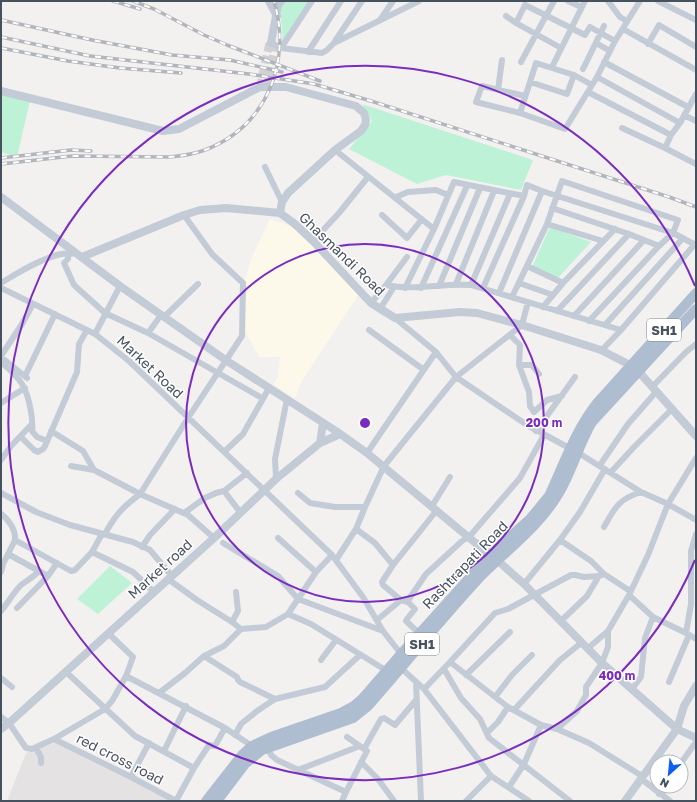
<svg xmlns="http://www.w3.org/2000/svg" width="697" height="802" font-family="'Golos Text',sans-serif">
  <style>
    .commercial { fill: #fdf9ea }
    .education { fill: #e4e2e2 }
    .green { fill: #bdf2d6 }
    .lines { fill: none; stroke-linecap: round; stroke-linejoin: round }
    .tertiary-tunnel { stroke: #d1d1d3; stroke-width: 8; stroke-dasharray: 8 4; stroke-linecap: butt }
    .minor { stroke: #c3cbd6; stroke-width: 6 }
    .tertiary { stroke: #c3cbd6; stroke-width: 8 }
    .primary { stroke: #afbdd1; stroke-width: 10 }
    .rail-casing { stroke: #b2b5bb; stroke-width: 3.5 }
    .rail { stroke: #fff; stroke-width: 2; stroke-dasharray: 6; stroke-linecap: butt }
    .ring { fill: none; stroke: #7b2cbf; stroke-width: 2 }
    .labels { text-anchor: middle; stroke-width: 3; stroke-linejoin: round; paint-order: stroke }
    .shield { fill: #fff; stroke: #7e868f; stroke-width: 1 }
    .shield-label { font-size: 13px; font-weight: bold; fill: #47525f }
    .street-label { font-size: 14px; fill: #47525f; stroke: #fff }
    .centre { fill: #7b2cbf; stroke: #fff; stroke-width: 2 }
    .ring-label { font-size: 12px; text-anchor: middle; font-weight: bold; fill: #7b2cbf; stroke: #fff; stroke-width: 3; stroke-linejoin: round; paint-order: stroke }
  </style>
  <rect width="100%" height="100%" fill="#f3f1f0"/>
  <!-- commercial -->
  <path class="commercial" d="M270,219L290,226L302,234L359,294L301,382L295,398L273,384L278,378L280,357H259L245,331L244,283L252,257Z"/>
  <!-- education -->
  <path class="education" d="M60,741L170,801H7L26,753Z"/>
  <!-- green -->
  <path class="green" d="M284,1H311L283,42L280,7Z
    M1,94L30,101L17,157L1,152Z
    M362,104L533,160L521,190L446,175L417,184L349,149L372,121Z
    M550,227L591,242L557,279L532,267Z
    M110,566L132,583L98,614L77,599Z"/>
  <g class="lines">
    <!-- tertiary-tunnel -->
    <path class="tertiary-tunnel" d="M260,87L269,45L271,43L275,47L267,87"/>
    <!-- minor -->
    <path class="minor" d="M568,1L581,7
      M608,1L620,17L627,21
      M658,1L696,20
      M506,16L516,23L561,48
      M380,20L393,1
      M516,23L525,5L585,35L590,27L615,41
      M623,29L696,70
      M335,41L362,1
      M271,43L281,48L322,53L327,50L334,43L419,1
      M596,43L610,51
      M648,44L659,25L696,47
      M281,48L312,1
      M308,52L341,1
      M521,62L554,1
      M604,62L688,107
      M552,67L585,1
      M583,69L604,26
      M574,75L592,85
      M597,77L680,123
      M498,90L502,60
      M588,92L671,135
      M696,94L680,123L671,135L665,148L696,164
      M525,96L482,86L476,102L520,113L565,129L597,77L615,41L640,1
      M520,113L530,82L567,94L574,75L536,63L530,82
      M684,115L696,121
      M622,128L665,148
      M335,150L434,229
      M265,167L282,202
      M396,197L408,192L436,190L448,195
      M552,208L629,234L659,246
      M382,215L407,238L422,219
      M547,224L603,241
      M313,241L339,213L368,177
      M68,253V259L64,263L74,285L105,313L148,333L262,398
      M527,266L563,283
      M1,283C16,274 54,250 71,254
      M519,283L553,295
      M456,284L494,191
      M386,285L407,257
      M471,285L510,194
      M439,286L480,188
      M1,288L95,334L129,361L332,555L363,597L383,631L401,654
      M405,288L434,229L454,182L524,196L527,185L542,191
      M421,288L467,186
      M483,288L524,196
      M499,293L542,191L673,233L696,245
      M512,297L547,224L562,181L678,220L673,233L659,246L589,321
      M371,303L386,285C414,291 442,283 471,285L621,330
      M543,307L563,283L615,229
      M380,309L394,287
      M557,311L629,234
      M574,316L644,240
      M164,317L198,284
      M395,318L436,352L456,377L527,425L571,449
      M605,325L683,238
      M369,330L424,370
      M148,333L161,315
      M95,334L120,286
      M510,335L520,345L519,365L529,392L530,406L534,412L547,400L562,396
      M601,351L621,330L695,244
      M1,356L22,324L33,304
      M1,357L27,378
      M1,362C21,379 27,387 31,412C32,419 33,424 32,431L37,437L47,441
      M519,365H532L539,374
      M25,376L55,314
      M652,387L686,352L696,344
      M1,403L25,388
      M51,431L83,451L94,470
      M536,431L575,377
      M21,437L34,450L38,452L43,449L45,446L77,372L79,344L87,330
      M224,452L243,434L269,388
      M577,452L641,492L668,504L696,520
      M367,453L436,352
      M1,460L11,446L32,424
      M600,465L628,424L656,392
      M71,466L94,470L140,494L188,515L214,538
      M611,472L635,446L671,410
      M276,479L275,459L287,399
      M224,491L240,512
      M1,493L36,512L70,525L133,542L150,550L171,575
      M298,493L310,503L335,507H365
      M432,506L450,477
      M184,513L205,498L216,493L224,491L247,473
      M1,514C9,520 16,530 15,540
      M604,527C615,507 619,499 641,492
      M356,529L375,543L393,565L437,510
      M105,534C115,515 123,507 140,494L188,418L242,336L243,283L212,254L184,215
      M278,538L316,572L332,555
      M560,540L591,561L604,574L630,591
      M223,543L278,576L298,599L383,631
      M142,547L150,535L175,509
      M92,552L102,534
      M8,554L48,576L57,563
      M336,560L356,529L365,507L384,466L456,377L522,325L528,302
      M393,565L382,582L383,585L401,600
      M1,572L3,564L15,540L71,571L75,570L92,552L133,572L154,592
      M168,579L197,600L232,622L241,629L266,627L288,614L316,572
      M524,584L560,540L580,512L605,469
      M629,595L653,617L686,633L696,639
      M407,602L426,574L462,541L469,537L520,478L544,435
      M17,608L48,576
      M1,611C8,603 13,593 21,585C27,580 34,577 39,571
      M288,614L311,624L387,671
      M377,620L401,600L408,602L415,609L407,619L406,621L420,634
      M561,621L587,596L599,576L602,575
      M232,622L238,611L236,592
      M108,633L133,657L126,676L225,728L252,746
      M686,633L691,604V551L696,534
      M587,649L608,631
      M204,656L237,677L238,680L240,682L275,699
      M321,660L336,640
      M450,662L495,613L508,609L571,575H575L584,577L599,576
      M401,668L424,689L491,776L529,801
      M444,669L461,698L480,719L489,738L570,801
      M66,672L135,736L194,768
      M466,675L510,632
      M1,678L12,687
      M416,682L421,801
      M669,682L689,635
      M424,689L450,662L508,707L541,725L557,729L589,743L642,776
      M632,689L641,677L645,638L653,617
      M159,693L185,673L204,656L224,646L241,629
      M495,697L512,675L532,655
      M514,710L560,660L581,643
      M1,717L9,723L26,748L32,749L54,739L105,709L112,701L126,676
      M557,729L577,711L586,695V687L602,663L608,647V631L629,595L648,555L668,504L696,458
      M487,733L498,722L508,707
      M235,735L241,724L257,711L275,699L325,687L360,655
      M54,739L131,777L176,801
      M36,748L41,757V763
      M268,748L271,755L277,760L346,792L342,801
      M364,749L381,719L384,718L395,725L416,700
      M164,751L186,706
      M361,762L378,779L394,801
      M681,763L696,742
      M298,770L360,746
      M131,777L149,743
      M640,778L670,801
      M509,787L524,764L541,725
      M346,792L367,751L347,737
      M659,794L665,786
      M176,801L194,768L209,745L214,746L216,744L225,728
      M466,801L491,776"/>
    <!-- tertiary -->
    <path class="tertiary" d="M269,1L277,16
      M271,43L278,5L281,1
      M1,91L163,131L179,129L260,87H286L356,106L364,113L366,120L365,125L361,131L335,150L288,193L282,202L280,213
      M1,197L120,286L227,361L336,431L367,453L490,555
      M82,257L184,215L200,210L226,208L280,213L295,224L313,241L371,303L395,318L460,312L477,313L522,325L601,350L630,365L639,372L696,436
      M320,443L323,423
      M497,560L524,584L602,663L677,729L696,738
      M1,729L9,723L214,538L276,479L320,443L340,434
      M625,801L677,729L684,706L696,686"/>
    <!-- primary -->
    <path class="primary" d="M206,801L242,755L252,746L271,737L341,713L354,706L363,698L401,654L490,555L530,519L549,496C564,464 575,431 597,403L696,293
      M217,801L245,764L262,750L353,718L368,706C406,663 441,619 480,577C507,550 539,527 559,493C572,471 579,444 592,422L696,309"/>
    <defs>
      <path id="rail" d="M113,1L140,9
        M133,1L154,9L204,35L227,45L320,81
        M1,20L92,40L172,55L230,60L282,72
        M1,37L90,56L249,74L314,84L371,101L669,197L696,207
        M1,48L68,61L120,68L181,73
        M1,158L71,150L91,151
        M1,164L72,156L169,157C181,156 194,154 205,150C267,126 292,62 274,1"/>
    </defs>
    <!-- rail casing -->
    <use href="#rail" class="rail-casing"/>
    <!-- rail -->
    <use href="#rail" class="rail"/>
  </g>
  <!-- distance rings -->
  <g class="ring">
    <circle cx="365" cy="423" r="179"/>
    <path d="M695 560A357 357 0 1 1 695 286"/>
  </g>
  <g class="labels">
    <!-- shield labels -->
    <g class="shield">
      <rect x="647" y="319" width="34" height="22" rx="3"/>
      <rect x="405" y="633" width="34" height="22" rx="3"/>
    </g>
    <g class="shield-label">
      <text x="664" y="335">SH1</text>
      <text x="422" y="649">SH1</text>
    </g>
    <!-- street labels -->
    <g class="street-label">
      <text transform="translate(342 254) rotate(44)" y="5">Ghasmandi Road</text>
      <text transform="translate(150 367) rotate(43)" y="5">Market Road</text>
      <text transform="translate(465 565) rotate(-46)" y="5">Rashtrapati Road</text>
      <text transform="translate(160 569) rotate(-42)" y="5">Market road</text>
      <text transform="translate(120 759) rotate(27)" y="5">red cross road</text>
    </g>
  </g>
  <circle cx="365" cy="423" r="6" class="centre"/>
  <g class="ring-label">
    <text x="544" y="427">200 m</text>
    <text x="617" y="680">400 m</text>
  </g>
  <!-- border -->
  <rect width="697" height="802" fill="none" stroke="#47525f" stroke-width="4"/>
  <!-- north arrow -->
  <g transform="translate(669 774) rotate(207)"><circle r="19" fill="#ffffff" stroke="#b5babf"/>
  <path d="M0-3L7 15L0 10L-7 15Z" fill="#0e5ef0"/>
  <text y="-6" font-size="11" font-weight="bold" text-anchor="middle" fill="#47525f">N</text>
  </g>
</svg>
